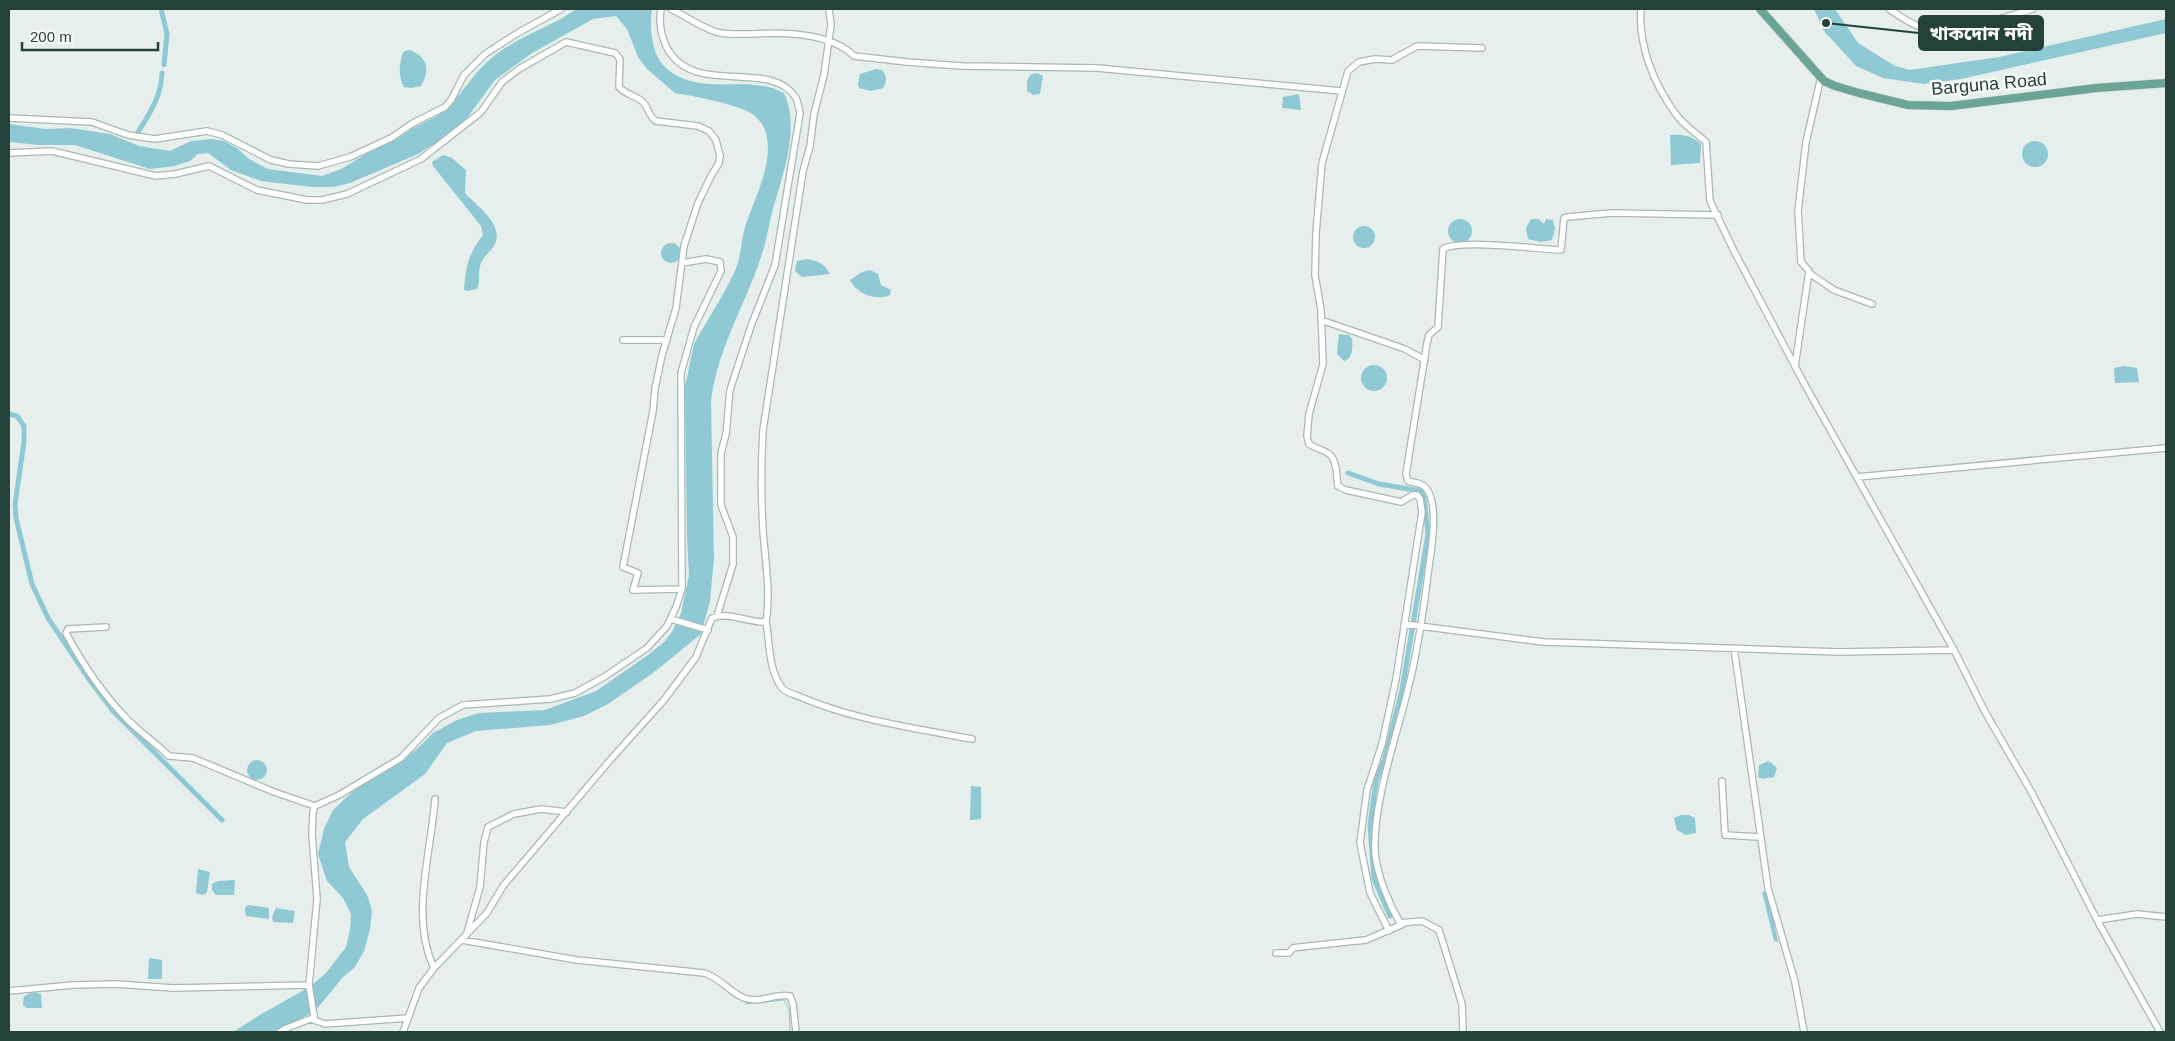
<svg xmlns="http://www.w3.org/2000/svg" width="2175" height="1041" font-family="Arial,'Noto Sans Bengali',sans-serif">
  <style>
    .water { fill: #8ec9d4 }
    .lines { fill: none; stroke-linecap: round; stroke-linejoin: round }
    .stream { stroke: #8ec9d4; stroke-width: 1 }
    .canal { stroke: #8ec9d4; stroke-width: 5 }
    .minor-casing { stroke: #a8b8b2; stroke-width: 8 }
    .major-casing { stroke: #c2cac8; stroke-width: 9 }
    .minor { stroke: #fff; stroke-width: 5.5 }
    .major { stroke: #6aa596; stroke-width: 8 }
    .labels { text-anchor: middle; stroke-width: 5; stroke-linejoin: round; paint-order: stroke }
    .street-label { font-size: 18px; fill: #24423a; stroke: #f7fbf9 }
    .leader { fill: none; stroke: #24423a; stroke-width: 2 }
    .callout-dot { fill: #24423a; stroke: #f7fbf9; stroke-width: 2 }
    .callout { fill: #24423a; stroke: #24423a; stroke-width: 2 }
    .callout-label { font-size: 19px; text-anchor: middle; font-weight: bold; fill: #fff }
  </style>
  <rect width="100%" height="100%" fill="#e6efeb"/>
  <!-- water -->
  <path class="water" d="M577,9H652C650,21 651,36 654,47C657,59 662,65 671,72C705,96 749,74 784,93C800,128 784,171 774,205C769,222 767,240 761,257C745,305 717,350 711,401L714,558L710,601L701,634L653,673L608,704L584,716L550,725L476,731L447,743L425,774L363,819L345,842L349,867L367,895L372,910L370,929L364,951L355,967L343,977L315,1011L275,1032H233L260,1015L311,986L326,973L346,947L350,930L351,914L343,898L327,881L318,854L324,829L333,810L352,792L416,750L433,733L457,720L479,713L545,710L596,691L648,655L664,642L672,632L681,613L689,575L687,536L685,387L694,344C707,320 723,297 735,271C741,257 741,241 745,227C755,196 785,143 755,116C743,105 693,96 675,93L647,69L638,57L627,29L616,16L593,19L532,53L495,80L467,118L446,136L418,154L350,183L333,187H312L261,181L231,170L208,153L198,154L190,161L175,166L150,169L75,145H39L9,142V124L46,129L71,128L110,134L139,146L170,151L191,141L212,139L224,141L238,149L249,159L268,169L322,176L341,169L381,145L397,139L413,128L437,116C458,101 469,79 487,62C508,43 533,33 557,21C564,18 570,12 577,9Z
    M1814,9H1835L1858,43L1895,66L1910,70L1999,57L2166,19V33L1961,79L1924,84L1883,78L1856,66L1824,31Z
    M409,50C427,56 431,69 421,86L411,88L404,87C398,77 399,64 403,52Z
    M876,69L882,70C887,76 887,82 883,88L871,91L859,88L858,84L860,74Z
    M1036,73L1043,76L1040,94L1033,95L1027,91V81L1030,75Z
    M1299,94L1301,110L1282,108L1283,97Z
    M1670,135C1682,134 1692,136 1701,144L1700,163L1671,165Z
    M2022 154a13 13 0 1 1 26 0a13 13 0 1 1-26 0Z
    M443,155L452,158L466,170L465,193C476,205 504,224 495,244C492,251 484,255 481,263C477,272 481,280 477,289L467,291L464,290C466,265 468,255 483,235L481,226L433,166L432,162Z
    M1531,219H1538L1544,224L1546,219L1553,220L1555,229L1552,240L1541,242L1528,239L1526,228Z
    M1448 231a12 12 0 1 1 24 0a12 12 0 1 1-24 0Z
    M1353 237a11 11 0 1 1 22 0a11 11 0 1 1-22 0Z
    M661 253a10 10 0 1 1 20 0a10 10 0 1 1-20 0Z
    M806,259C818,261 824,263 830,274L802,277L795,271L797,261Z
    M870,270L878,274L881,285L891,290L890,295C876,302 856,293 850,280L862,272Z
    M1339,334L1349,335L1352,339C1353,347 1353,358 1344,361L1337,354Z
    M1361 378a13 13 0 1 1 26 0a13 13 0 1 1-26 0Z
    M2124,366L2137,368L2139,382L2115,383L2114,368Z
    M247 770a10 10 0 1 1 20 0a10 10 0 1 1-20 0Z
    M1769,761L1777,768L1774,777L1762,779L1758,777L1759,765Z
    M971,786L981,787V819L970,820Z
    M1681,815H1689L1695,818L1696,833L1686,835L1677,830L1674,818Z
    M198,869L210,872L207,892L203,895L196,893Z
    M235,880L234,895H216L212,890V884L218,881Z
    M1765,891L1770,904L1778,942L1774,941L1763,896L1762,893Z
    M248,905L269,908V919L246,916L245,908Z
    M276,908L295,911L293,923L273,922L272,917Z
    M149,958L162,960V979H148Z
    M33,992L41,994L42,1008H27L23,1005L24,996Z"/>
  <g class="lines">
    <!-- stream -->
    <path class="stream" d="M745,1004L784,1000L789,1009L790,1032"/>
    <!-- canal -->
    <path class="canal" d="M161,9L167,34L164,65
      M137,134C149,114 161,98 162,73
      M9,414L17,416L24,426V442L15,504L16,518L32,584L48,618L91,682L113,711L222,820
      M1348,473L1379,484L1421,491L1424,498L1428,534L1402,690L1385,758L1376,781L1370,825L1374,879L1390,916"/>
    <defs>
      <path id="minor" d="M661,9C659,21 661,35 666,46C692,99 771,57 796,98C798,102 799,109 800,113L775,265L751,326L730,390L726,434L721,453V505L733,537V564L717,616
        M671,9C685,16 701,27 716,32C728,35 739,34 751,34C783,32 831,33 854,56L907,62L962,66L1097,68L1341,91
        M1641,9C1638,45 1654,84 1675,113C1682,124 1696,133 1706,142L1710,201L1734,251L1805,385L1954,650L1984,710L2032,793L2097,920L2160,1032
        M1889,9C1899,16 1910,24 1923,28C1952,36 2004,17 2033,9
        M9,118L92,122L128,135L155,139L207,131L222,135L271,160L289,164L318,166L350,157L391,138L413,123L445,107L451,100L464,75L485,54L516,34L561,9
        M9,153L52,151L156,176L175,174L209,166L257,190L307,200H322L347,194L421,159L481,112L502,82L519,69L566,42L615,53L620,59L619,87C626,95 635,95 643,102C649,108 648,116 656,121L698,126L709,131L716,140L720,156L719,163L711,176L698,203L684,246L676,308L662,355L655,389L653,411L623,567L638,573L633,590L682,589
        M1809,273L1834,290L1872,304
        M1321,320L1405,349L1425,360
        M623,340H667
        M1795,366L1809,271L1801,262L1798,211L1806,142L1821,77
        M1857,477L2166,448
        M671,619L708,630
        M766,622C770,643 768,669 782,688C785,692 793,694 798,696C853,720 914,728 972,739
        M1404,624L1543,642L1577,643L1839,652L1954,650
        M106,627L68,629L66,633C82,663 102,693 126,718C139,732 155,742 169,756L193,758L274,792L315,806
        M1734,648L1768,888L1795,982L1804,1032
        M1722,781L1725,835L1759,837
        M2097,920L2137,914L2166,917
        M1389,931L1370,893L1360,843L1367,790L1382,744L1396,679L1422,512L1420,499L1417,495H1413L1401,502L1346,490L1338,486C1336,474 1338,456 1324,451C1318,449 1315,448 1309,444L1307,436L1309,414L1323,364L1321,310L1315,275L1316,233L1322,163L1348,71L1359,62L1375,59L1392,60L1417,46L1482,48
        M467,933L480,887L484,842L488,827L514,814L541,809L567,812
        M462,940L577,960L704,973C721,978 730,993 744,998C760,1004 775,993 790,996L793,1004L796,1032
        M1276,953H1289L1293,948L1300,947L1366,940L1403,924
        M434,968C410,917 431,854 435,799
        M9,991L73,985L116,984L173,988L309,985
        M311,1019L325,1024L408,1018
        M280,1032L287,1028L313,1018L314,1016L309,985L317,899L312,834L313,812L315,806L339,795L401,758L439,718L463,705L550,699L575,693L604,677L647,648L667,626L676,607L682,589L681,373L694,327L721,271L720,262L706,259L682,263
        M403,1032L419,988L434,968L487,913L503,886L612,758L664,700L696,657L712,618C729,611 748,623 766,622C771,591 765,560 763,530C761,497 761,463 763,430L803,171L810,146L814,114L824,75L831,25L829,9
        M1463,1032L1462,1004L1439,930L1422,921L1400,923C1389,904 1377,875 1375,852C1373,803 1395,741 1407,693C1418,651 1424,608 1429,566C1432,546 1438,508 1428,491C1424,483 1416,483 1408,481L1406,474L1427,343L1429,335L1438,327L1443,249C1462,239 1536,249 1561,250L1564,218L1567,217L1611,213L1718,215"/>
      <path id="major" d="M1760,9L1824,81L1835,86L1859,93L1908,105L1951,106L2096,88L2166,83"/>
    </defs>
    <!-- minor casing -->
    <use href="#minor" class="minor-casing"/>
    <!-- major casing -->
    <use href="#major" class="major-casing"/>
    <!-- minor -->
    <use href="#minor" class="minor"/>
    <!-- major -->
    <use href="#major" class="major"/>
  </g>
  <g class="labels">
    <!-- street labels -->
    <g class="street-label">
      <text transform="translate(1989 84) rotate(-5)" y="6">Barguna Road</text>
    </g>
  </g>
  <!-- callouts -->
  <path class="leader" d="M1826 23L1919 33"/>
  <circle class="callout-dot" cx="1826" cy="23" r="5"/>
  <rect class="callout" x="1919" y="16" width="124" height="34" rx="5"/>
  <g class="callout-label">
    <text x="1981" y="40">খাকদোন নদী</text>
  </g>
  <!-- border -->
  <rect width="2175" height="1041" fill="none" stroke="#24423a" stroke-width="20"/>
  <!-- scale -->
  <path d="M22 42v8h136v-8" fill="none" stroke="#24423a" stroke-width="2.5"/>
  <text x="30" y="42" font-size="15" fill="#24423a" stroke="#f7fbf9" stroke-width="4" paint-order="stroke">200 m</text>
</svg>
